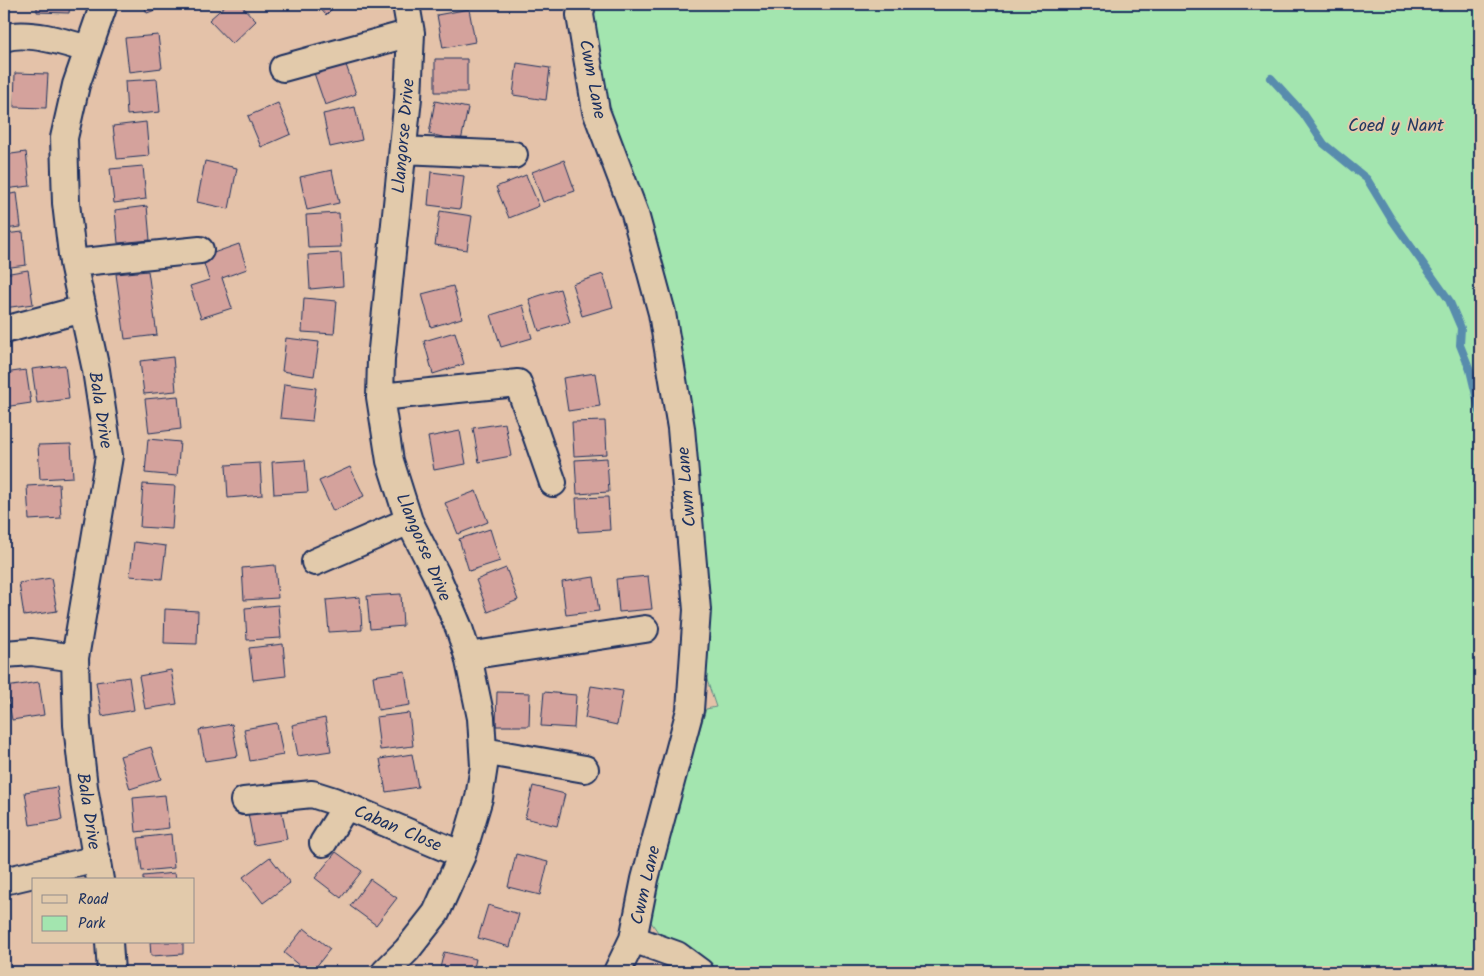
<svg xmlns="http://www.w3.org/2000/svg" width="1484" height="976" font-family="Kalam,sans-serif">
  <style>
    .green { fill: #a3e5af; stroke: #5f8a86 }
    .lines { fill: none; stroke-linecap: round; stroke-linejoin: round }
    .stream { stroke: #588cad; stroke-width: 8 }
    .building { fill: #d4a29c; stroke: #1b2f5e }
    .minor-casing { stroke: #1b2f5e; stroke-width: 30 }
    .minor { stroke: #e2caab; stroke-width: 26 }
    .labels { text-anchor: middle; stroke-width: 4; stroke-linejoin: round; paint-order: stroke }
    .street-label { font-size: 18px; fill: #1b2f5e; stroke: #e2caab }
    .park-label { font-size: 18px; fill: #223862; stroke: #e2caab }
  </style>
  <rect width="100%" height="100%" fill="#e4c2a9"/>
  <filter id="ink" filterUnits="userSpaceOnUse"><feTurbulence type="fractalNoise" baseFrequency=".02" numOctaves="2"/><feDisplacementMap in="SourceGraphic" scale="10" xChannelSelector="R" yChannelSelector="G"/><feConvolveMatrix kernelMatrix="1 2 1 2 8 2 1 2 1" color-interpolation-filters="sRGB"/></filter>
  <g filter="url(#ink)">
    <!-- green -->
    <path class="green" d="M594,4H1480V972H709L696,959L658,932L648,918L661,858L706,709L716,707L704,671L657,252L604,93L592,30Z"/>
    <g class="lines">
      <!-- stream -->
      <path class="stream" d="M1271,78L1303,113L1324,144L1367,179L1390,217L1449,300L1461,328L1460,345L1470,370L1480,412"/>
    </g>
    <!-- building -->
    <path class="building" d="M37,4H70L69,13L37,12Z
      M143,4H171L147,13Z
      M227,4H240L256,21L232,44L209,20Z
      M316,4H337L326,15Z
      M469,9L475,42L443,48L437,15Z
      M158,35L162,68L129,72L125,38Z
      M435,59H467V92H435Z
      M345,62L356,94L325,105L314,73Z
      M517,63L550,68L546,100L513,95Z
      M15,73L48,74L46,108L14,107Z
      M157,79L160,112L127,115L125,81Z
      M435,101L468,108L461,141L429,134Z
      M278,103L291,134L261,147L248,116Z
      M355,107L362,140L330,147L323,114Z
      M146,122L149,156L117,159L113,126Z
      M26,152L30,186L4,189V155Z
      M564,160L575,191L543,202L532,172Z
      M205,161L237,168L229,209L197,202Z
      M143,166L146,199L114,203L110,169Z
      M332,170L339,203L307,210L300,177Z
      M431,172L464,176L460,209L428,205Z
      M526,175L539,206L509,218L496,187Z
      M17,193L21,227L4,229V195Z
      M147,206L150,240L118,243L115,210Z
      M440,211L472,216L467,250L435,245Z
      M339,213L341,247L308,248L306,215Z
      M23,232L26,265L4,268V234Z
      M239,244L247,269L222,278L232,308L201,318L190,286L209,280L202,257Z
      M341,253L343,286L310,289L308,255Z
      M28,270L33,304L4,308V274Z
      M148,271L157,335L125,339L116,274Z
      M603,274L613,307L582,316L572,284Z
      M453,286L462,318L431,327L422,294Z
      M560,289L570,322L539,331L529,299Z
      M304,298L337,301L334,334L302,332Z
      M523,305L532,338L501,347L491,315Z
      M455,332L464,364L433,374L424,341Z
      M286,338L319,342L314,376L282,371Z
      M173,357L176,391L144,394L140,361Z
      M65,365L69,399L37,403L32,369Z
      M26,370L31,403L4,407V373Z
      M595,373L600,406L568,411L563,378Z
      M284,384L316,388L312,421L280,418Z
      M178,396L181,429L149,433L145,399Z
      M605,421L607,454L574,456L572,422Z
      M505,423L511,456L479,462L473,428Z
      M460,431L466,464L434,470L428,437Z
      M148,439L180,442L177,476L145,473Z
      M71,444L73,477L40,479L38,445Z
      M607,458L609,492L577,494L575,460Z
      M305,460L308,492L274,494L272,462Z
      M260,463L262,495L228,498L226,465Z
      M350,467L364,496L333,511L319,481Z
      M59,484L61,518L29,520L27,486Z
      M143,484L175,486L172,529L140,527Z
      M476,491L488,522L458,534L445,503Z
      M608,497L610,530L578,532L576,498Z
      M490,529L500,561L469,571L459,539Z
      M134,542L166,546L162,579L130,576Z
      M275,565L278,598L244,600L242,568Z
      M506,568L518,600L488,612L476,580Z
      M648,576L652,609L619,612L616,579Z
      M594,577L599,611L566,615L562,582Z
      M51,578L57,611L24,616L19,583Z
      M401,594L403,626L370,629L367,596Z
      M360,597L362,630L329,632L326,600Z
      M278,605L281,638L247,640L245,608Z
      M165,609L198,611L197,644L164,643Z
      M283,644L286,676L253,680L249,648Z
      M171,670L177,704L145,709L139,676Z
      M405,671L410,705L378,710L373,676Z
      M129,677L134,710L102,716L96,682Z
      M39,682L44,715L12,720L6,687Z
      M591,686L623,691L617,725L585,718Z
      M497,692L530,693L529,726H496Z
      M544,692L576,695L574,728L541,726Z
      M409,713L413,746L380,750L376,717Z
      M325,718L331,751L298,756L292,725Z
      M277,723L283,755L250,761L244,729Z
      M232,724L238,756L205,761L199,730Z
      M151,747L161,779L130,789L120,756Z
      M412,754L418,787L386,792L380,759Z
      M533,786L565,794L557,826L525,818Z
      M57,787L62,820L30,825L25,792Z
      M165,795L169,828L136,832L133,798Z
      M281,807L287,839L254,845L248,813Z
      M171,834L174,868L142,871L138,838Z
      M336,852L362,871L341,898L315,878Z
      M516,854L548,862L540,895L508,887Z
      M270,857L290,883L263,903L243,877Z
      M175,873L176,880H143V876Z
      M370,879L397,898L376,925L350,906Z
      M488,905L519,914L510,947L478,938Z
      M304,928L330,949L312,972H307L284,953Z
      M150,942H183V954L151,956Z
      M444,952L476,959L473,972H439Z
      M186,967V972H153V969Z"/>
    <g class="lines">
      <defs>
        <path id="minor" d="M582,4L580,15L596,111L635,214L662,313L681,428L697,610L690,710L645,879L633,939L617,972
          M4,38C26,30 65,42 87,49
          M283,68L411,33
          M403,150L514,155
          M73,263L200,250
          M4,330L83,309
          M380,397L518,383L553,483
          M315,562L409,521
          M4,654L32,652L75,658
          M468,656L645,629
          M483,751L585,769
          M244,801L312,794L334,801L462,855
          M323,843L346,806
          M100,880L84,787L77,725L75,658L109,456L96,370L73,263L66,203L64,138L76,85L104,4
          M4,881L97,859
          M633,939L677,955L700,972
          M109,942L111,972
          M385,972L407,950L436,913L462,855L479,798L484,766L481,718L468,656L459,628L436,574L409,521L390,461L380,397L381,359L408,98L411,33L406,4"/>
      </defs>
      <!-- minor casing -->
      <use href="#minor" class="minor-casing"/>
      <!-- minor -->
      <use href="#minor" class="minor"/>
    </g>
  </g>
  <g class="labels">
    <!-- street labels -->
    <g class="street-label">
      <text transform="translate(593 79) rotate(79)" y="6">Cwm Lane</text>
      <text transform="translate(403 136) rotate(-85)" y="6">Llangorse Drive</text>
      <text transform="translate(101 410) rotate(81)" y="6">Bala Drive</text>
      <text transform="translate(686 487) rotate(-95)" y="6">Cwm Lane</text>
      <text transform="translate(424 547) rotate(67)" y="6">Llangorse Drive</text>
      <text transform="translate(89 811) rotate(81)" y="6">Bala Drive</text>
      <text transform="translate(398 828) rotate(23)" y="6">Caban Close</text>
      <text transform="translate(645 885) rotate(-77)" y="6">Cwm Lane</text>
    </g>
    <!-- park labels -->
    <g class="park-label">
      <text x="1396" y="131">Coed y Nant</text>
    </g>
  </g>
  <!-- margin -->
  <rect width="1484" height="976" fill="none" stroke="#e2caab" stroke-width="20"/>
  <rect x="10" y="10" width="1464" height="956" fill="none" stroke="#1b2f5e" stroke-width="2" filter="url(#ink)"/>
  <!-- legend -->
  <rect x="32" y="878" width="162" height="65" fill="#e2caab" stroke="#928c8c"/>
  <rect x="42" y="895" width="25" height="8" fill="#e2caab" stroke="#928c8c"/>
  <text x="78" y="904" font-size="15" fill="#1b2f5e">Road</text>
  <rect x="42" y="916" width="25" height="15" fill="#a3e5af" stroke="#928c8c"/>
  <text x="78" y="928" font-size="15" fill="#1b2f5e">Park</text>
</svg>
